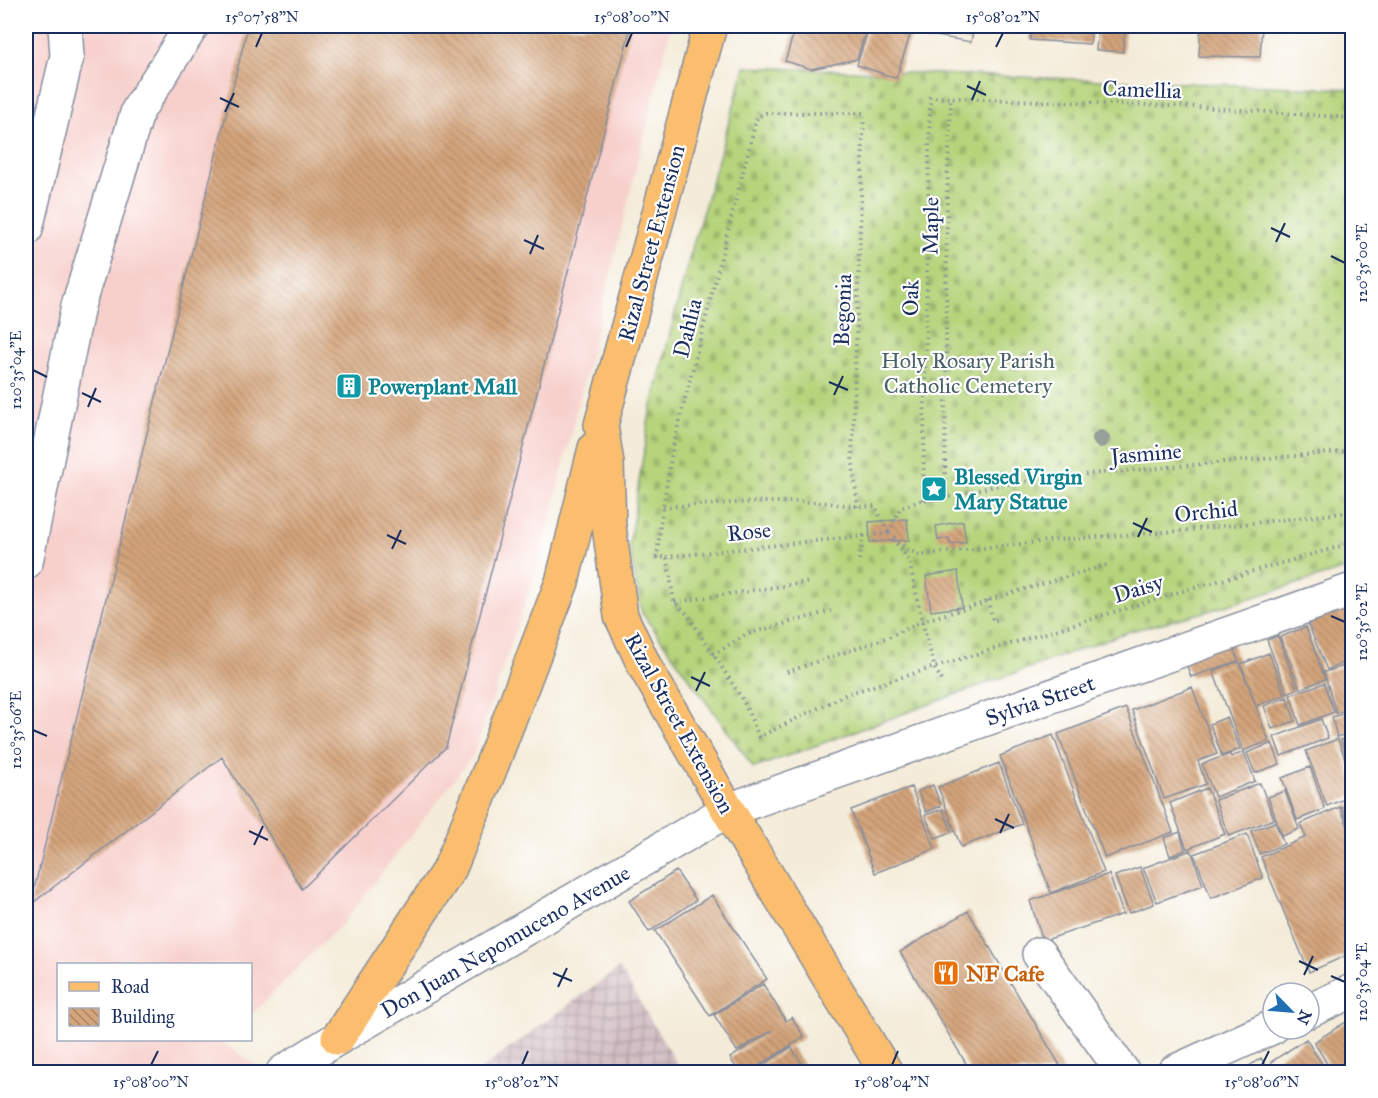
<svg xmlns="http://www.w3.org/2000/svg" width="1378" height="1098" font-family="'IM FELL Great Primer',serif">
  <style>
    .built { fill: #f7d0cc }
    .industrial { fill: url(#industrial-grid) }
    .cemetery { fill: url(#cemetery-stones); stroke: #68826c; stroke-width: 1.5 }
    .building { fill: url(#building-back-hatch) }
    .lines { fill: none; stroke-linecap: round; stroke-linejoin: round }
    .minor-casing { stroke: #888e9c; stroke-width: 36 }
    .major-casing { stroke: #888e9c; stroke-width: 36 }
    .path { stroke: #888e9c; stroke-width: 4; stroke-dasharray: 1.5 4.5; stroke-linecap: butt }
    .minor { stroke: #fff; stroke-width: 33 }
    .major { stroke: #fabe6e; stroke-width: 33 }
    .tree { fill: #96a09a }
    .ticks { fill: none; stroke: #1b2f5e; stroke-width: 2 }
    .labels { text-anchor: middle; stroke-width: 4.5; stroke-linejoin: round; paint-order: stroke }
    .street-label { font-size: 22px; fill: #1b2f5e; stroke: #fff }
    .park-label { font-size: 22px; fill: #4a6167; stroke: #fff }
    .culture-label { font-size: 22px; font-weight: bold; fill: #0d838f; stroke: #fff; text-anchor: start }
    .food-label { font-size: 22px; font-weight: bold; fill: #c56008; stroke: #fff; text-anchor: start }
    .neatline { fill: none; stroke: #1b2f5e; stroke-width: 2 }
    .ticks-label { font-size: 15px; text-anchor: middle; fill: #1b2f5e }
  </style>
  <defs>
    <pattern id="industrial-grid" width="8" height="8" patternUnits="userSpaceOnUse" patternTransform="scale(1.5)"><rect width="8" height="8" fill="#d2bec3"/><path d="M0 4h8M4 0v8" fill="none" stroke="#aa9ba2"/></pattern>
    <pattern id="cemetery-stones" width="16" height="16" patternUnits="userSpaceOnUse" patternTransform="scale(1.5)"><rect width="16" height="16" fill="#b6d47b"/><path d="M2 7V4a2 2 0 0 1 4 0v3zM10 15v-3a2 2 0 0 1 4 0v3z" fill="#9cb66d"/></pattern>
    <pattern id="building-back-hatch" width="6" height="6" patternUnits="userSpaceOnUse" patternTransform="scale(1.5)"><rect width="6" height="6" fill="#d4a47a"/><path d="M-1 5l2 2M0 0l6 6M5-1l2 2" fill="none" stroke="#ab8667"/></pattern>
  </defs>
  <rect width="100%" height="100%" fill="#fff"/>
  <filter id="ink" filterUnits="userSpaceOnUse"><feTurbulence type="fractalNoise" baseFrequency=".0167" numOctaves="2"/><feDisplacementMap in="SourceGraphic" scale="12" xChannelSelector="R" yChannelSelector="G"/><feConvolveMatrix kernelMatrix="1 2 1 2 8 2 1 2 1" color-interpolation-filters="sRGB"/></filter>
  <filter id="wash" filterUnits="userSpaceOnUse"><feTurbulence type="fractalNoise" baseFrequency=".008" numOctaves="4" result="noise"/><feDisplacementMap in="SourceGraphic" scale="24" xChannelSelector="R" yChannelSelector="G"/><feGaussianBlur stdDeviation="1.35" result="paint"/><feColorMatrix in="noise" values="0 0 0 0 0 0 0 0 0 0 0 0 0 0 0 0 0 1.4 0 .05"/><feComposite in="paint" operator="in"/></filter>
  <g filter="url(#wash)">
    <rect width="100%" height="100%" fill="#f4ecd9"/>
    <!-- built -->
    <path class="built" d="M26,26H671L542,552L474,754L344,922L251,1015L250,964H58V1040H226L223,1042L265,1072H26Z"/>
    <!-- industrial -->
    <path class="industrial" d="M619,968L682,1072H477Z"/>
    <!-- cemetery -->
    <path class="cemetery" d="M745,67L1352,89V567L1202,613L1130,631L754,768L642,613L629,546L649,418L686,270Z"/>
    <g id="blocks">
      <!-- building -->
      <path class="building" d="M248,26H631L446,747L302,889L222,757L30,905Z
        M796,26H867L857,59L811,69L785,61Z
        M869,26H877L910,36L896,78L857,65Z
        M885,26H905L903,32Z
        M926,26H974L971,42L924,34Z
        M1031,26H1092L1090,44L1030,40Z
        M1098,26H1125L1123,52L1096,50Z
        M1201,26H1262L1260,57L1199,56Z
        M907,519L909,540L870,542L869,522Z
        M963,521L966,542L950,544L949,538L938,540L936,526Z
        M958,571L962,607L931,611L926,576Z
        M1352,607V659L1327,670L1307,621Z
        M1306,627L1325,679L1300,689L1280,637Z
        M1230,636L1238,661L1191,677L1182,652Z
        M1278,636L1297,689L1287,693L1267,640Z
        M1269,653L1285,695L1256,706L1241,664Z
        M1239,661L1269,741L1243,751L1213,671Z
        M1352,664V708L1336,713L1324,672Z
        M1324,683L1334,712L1300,725L1290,695Z
        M1192,687L1217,754L1198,761L1206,784L1164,799L1132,710Z
        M1287,697L1295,721L1272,729L1264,706Z
        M1126,708L1173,832L1105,858L1058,734Z
        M1352,711V732L1337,737L1332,717Z
        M1227,717L1240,749L1222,756L1210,724Z
        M1321,719L1328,738L1281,756L1274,737Z
        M1053,735L1104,872L1051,893L1000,756Z
        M1352,736V772L1341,740Z
        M1338,739L1352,778V796L1327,806L1306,751Z
        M1272,743L1280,764L1255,773L1247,753Z
        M1244,752L1255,781L1215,797L1202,764L1230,754L1231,757Z
        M999,763L1022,824L961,847L938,787Z
        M1310,767L1325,809L1297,820L1282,778Z
        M1260,783L1274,819L1229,836L1215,800Z
        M933,785L941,806L926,812L918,791Z
        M911,787L935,849L875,873L851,810Z
        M1207,788L1225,834L1187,849L1170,803Z
        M1285,791L1299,829L1282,836L1268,797Z
        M1352,802V831L1342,807Z
        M1340,807L1352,837V953L1309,972L1261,857L1306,837L1300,824Z
        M943,809L952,832L935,838L925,815Z
        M1275,822L1284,844L1260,854L1251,831Z
        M1180,832L1185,850L1170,856L1164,838Z
        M1247,834L1263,878L1211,898L1194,854Z
        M1191,850L1203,885L1157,902L1143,868Z
        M1140,867L1154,904L1129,913L1115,876Z
        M676,871L696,900L649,932L629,901Z
        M1109,874L1123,914L1043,941L1030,901Z
        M712,895L767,979L710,1016L655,931Z
        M968,911L1064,1072H971L900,952Z
        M763,984L786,1021L792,1017L804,1037L749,1072H739L730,1058L773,1030L737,1051L714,1015Z
        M1352,1018V1072H1332L1314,1042Z
        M1306,1039L1327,1072H1278L1271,1062Z
        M791,1047L808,1072H752Z
        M1261,1058L1270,1072H1244L1242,1071Z"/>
    </g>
  </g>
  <g filter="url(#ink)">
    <use href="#blocks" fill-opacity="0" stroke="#888e9c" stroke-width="1.5"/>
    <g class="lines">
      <defs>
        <path id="minor" d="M26,229L67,56L65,26
          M26,562L78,306L138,110L192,26
          M1039,954L1123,1072
          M1309,1011L1352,991
          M283,1072L338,1038L728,810L1352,590
          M1174,1072L1273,1027"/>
        <path id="major" d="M710,26L601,425L607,463L609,526L621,616L645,667L728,810L886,1072
          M338,1038L450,868L491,767L562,582L595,448"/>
      </defs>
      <!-- minor casing -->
      <use href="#minor" class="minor-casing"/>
      <!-- major casing -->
      <use href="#major" class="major-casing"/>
      <!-- path -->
      <path class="path" d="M945,498L947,194L951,99
        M923,500L930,97L1198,107L1352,118
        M663,507C713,504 761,501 811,502C833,502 853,508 875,506L888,532
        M889,533L900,508L923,500L945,498L999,485L1090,474L1352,451
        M889,533L907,549L919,555L1057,540L1179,531L1352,512
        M893,539L909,560L922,621L935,669L942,680
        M666,557L889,533
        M656,558L667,557L674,602L687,614L743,700L759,737L847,694L1166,596L1352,543
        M657,558L660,526L673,446L757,117L766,113H864L852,457L858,507
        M859,560L864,535
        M988,600L993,621L1001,618
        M675,602L810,582
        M713,655L747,634L831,611
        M787,672L889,637L922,621L984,603L988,600L1110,564"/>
      <!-- minor -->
      <use href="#minor" class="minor"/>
      <!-- major -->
      <use href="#major" class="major"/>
    </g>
    <!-- trees -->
    <circle class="tree" cx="1101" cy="439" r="9"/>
  </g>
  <!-- ticks -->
  <path class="ticks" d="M256,47L262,33M626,47L632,33M996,47L1003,33M967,86L986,95M220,98L239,107M972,100L980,81M225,112L234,93M1271,228L1290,237M524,240L544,249M1276,242L1285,223M530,254L538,235M1331,256L1345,263M33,370L47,377M829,382L848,390M82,393L101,402M834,395L843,376M88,407L96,388M1133,523L1152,532M387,535L406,544M1138,537L1147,518M392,549L401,530M1331,616L1345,622M691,677L710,686M696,691L705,672M33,730L47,736M995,819L1014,828M249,831L268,840M1000,833L1009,814M254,845L263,826M1299,961L1318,970M553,973L572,981M1304,975L1313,956M1331,976L1345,982M558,987L567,968M151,1065L158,1051M522,1065L528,1051M892,1065L898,1051M1262,1065L1269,1051"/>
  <!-- icons -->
  <defs>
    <symbol id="building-square" viewBox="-11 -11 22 22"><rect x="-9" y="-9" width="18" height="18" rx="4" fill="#0f9aa8" stroke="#fff"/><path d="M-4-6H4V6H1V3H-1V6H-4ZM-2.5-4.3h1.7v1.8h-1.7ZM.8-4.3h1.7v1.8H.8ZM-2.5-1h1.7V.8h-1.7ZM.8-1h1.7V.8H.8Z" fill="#fff"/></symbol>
    <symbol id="sight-square" viewBox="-11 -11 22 22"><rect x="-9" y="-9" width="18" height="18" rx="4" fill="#0f9aa8" stroke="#fff"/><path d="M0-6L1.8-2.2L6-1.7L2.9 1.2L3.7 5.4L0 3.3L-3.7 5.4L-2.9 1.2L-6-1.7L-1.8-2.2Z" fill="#fff"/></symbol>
    <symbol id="restaurant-square" viewBox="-11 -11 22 22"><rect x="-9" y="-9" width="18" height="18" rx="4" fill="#e8710a" stroke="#fff"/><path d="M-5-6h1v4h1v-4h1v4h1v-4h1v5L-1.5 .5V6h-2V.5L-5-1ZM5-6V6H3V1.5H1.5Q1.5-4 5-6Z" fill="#fff"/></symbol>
  </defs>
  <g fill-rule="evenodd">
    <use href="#building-square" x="334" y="371" width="30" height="30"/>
    <use href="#sight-square" x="919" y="474" width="30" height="30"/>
    <use href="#restaurant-square" x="931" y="958" width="30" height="30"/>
  </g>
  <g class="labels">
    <!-- street labels -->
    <g class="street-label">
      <text transform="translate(1142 89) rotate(2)" y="8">Camellia</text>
      <text transform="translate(930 226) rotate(-89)" y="8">Maple</text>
      <text transform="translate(651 243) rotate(-75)" y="8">Rizal Street Extension</text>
      <text transform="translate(910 298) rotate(-89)" y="8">Oak</text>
      <text transform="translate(842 310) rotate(-88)" y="8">Begonia</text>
      <text transform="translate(687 328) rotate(-76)" y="8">Dahlia</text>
      <text transform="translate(1146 453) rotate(-5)" y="8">Jasmine</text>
      <text transform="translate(1206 511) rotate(-6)" y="8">Orchid</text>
      <text transform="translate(749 531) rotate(-6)" y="8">Rose</text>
      <text transform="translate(1138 588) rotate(-17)" y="8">Daisy</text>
      <text transform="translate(1040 700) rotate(-19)" y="8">Sylvia Street</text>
      <text transform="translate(680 723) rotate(61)" y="8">Rizal Street Extension</text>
      <text transform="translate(505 941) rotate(-30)" y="8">Don Juan Nepomuceno Avenue</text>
    </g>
    <!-- park labels -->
    <g class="park-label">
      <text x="968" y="368">Holy Rosary Parish<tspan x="968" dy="25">Catholic Cemetery</tspan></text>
    </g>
    <!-- culture labels -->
    <g class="culture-label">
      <text x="368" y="394">Powerplant Mall</text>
      <text x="954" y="484">Blessed Virgin<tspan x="954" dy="25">Mary Statue</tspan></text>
    </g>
    <!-- food labels -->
    <g class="food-label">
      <text x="966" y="981">NF Cafe</text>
    </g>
  </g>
  <!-- margin -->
  <rect width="1378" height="1098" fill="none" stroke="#fff" stroke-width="66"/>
  <!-- legend -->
  <rect x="57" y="963" width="195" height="78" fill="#ffffff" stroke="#a4acbf" stroke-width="1.5"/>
  <rect x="69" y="982" width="30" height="9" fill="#fabe6e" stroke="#a4acbf" stroke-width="1.5"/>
  <text x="111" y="993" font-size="18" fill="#1b2f5e">Road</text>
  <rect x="69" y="1008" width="30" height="18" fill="url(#building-back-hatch)" stroke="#a4acbf" stroke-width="1.5"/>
  <text x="111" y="1023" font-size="18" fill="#1b2f5e">Building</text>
  <!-- north arrow -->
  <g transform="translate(1291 1011) rotate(115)"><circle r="28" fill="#ffffff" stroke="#a4acbf" stroke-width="1.5"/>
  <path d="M0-4.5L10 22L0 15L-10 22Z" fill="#1f6fb2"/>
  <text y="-9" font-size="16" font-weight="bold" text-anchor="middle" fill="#1b2f5e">N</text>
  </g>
  <rect x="33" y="33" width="1312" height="1032" class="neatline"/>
  <g class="ticks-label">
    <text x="262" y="22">15°07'58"N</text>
    <text x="632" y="22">15°08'00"N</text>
    <text x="1003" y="22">15°08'02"N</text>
    <text transform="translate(1362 263) rotate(-90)" y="5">120°35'00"E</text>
    <text transform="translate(16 370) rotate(-90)" y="5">120°35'04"E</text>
    <text transform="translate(1362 622) rotate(-90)" y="5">120°35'02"E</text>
    <text transform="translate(16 730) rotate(-90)" y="5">120°35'06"E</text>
    <text transform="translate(1362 982) rotate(-90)" y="5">120°35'04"E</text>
    <text x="151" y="1087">15°08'00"N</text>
    <text x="522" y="1087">15°08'02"N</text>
    <text x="892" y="1087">15°08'04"N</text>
    <text x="1262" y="1087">15°08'06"N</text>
  </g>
</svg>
